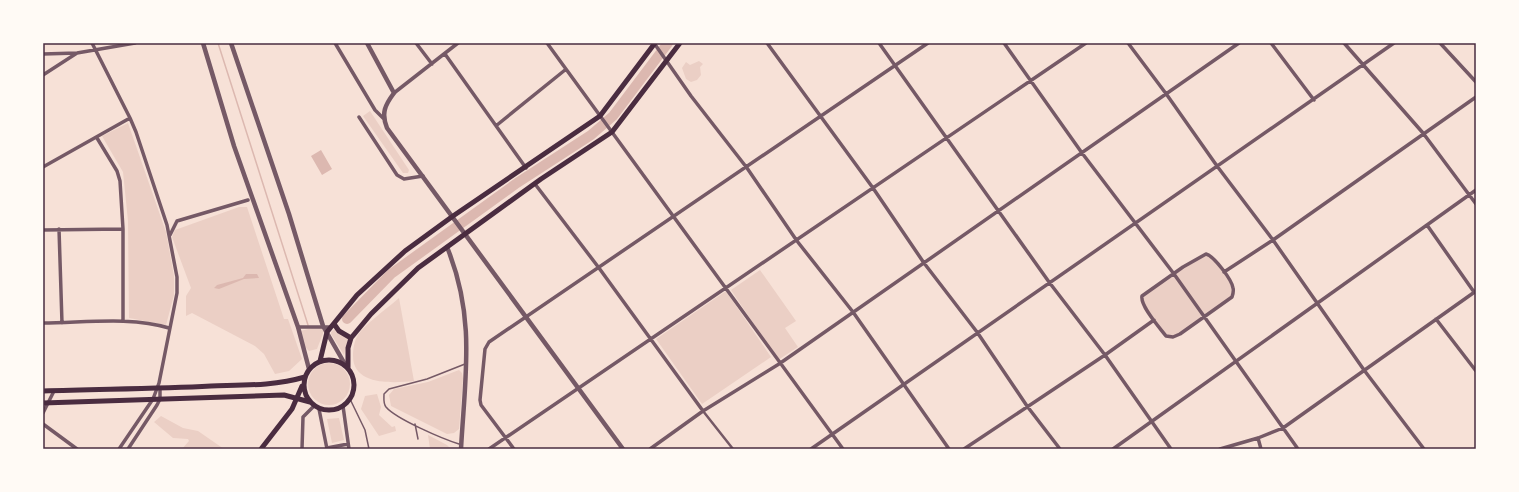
<svg xmlns="http://www.w3.org/2000/svg" width="1519" height="492" font-family="'Fira Sans',sans-serif">
  <style>
    .green { fill: #ebcfc5 }
    .water { fill: #dcb8b0 }
    .lines { fill: none; stroke-linecap: round; stroke-linejoin: round }
    .stream { stroke: #dcb8b0; stroke-width: 1.5 }
    .river { stroke: #dcb8b0; stroke-width: 10 }
    .service { stroke: #755966; stroke-width: 1.5 }
    .pedestrian { stroke: #755966; stroke-width: 2.5 }
    .minor { stroke: #755966; stroke-width: 3.5 }
    .tertiary { stroke: #755966; stroke-width: 4.5 }
    .secondary { stroke: #4a2c40; stroke-width: 5 }
    .neatline { fill: none; stroke: #4a2c40; stroke-width: 1.5 }
  </style>
  <rect width="100%" height="100%" fill="#f7e1d7"/>
  <!-- green -->
  <path class="green" d="M699,61L703,64L700,67L701,75L697,80L691,82L686,79L682,68L686,62L690,65Z
    M370,111L409,170L408,173H403L363,116Z
    M128,123L166,232L174,276V295L166,325L129,318L128,221L123,172L102,136Z
    M239,207H247L284,319H288L302,359L289,371L275,374L264,354L255,346L192,313L186,316V296L191,288L172,237L175,230Z
    M1206,255L1210,256C1217,264 1238,286 1231,297C1227,303 1211,311 1205,316L1175,274Z
    M760,270L796,321L785,328L798,347L778,360L731,290Z
    M1173,275L1204,317L1177,336H1166L1145,305L1143,296Z
    M726,291L771,357L702,404L656,339Z
    M399,298L414,381C394,383 353,386 353,356C353,350 354,341 358,335C364,325 389,307 399,298Z
    M321,326L324,331L317,349L309,351L305,347L300,331Z
    M335,329L348,339L344,355L331,334V332Z
    M308 384a21 21 0 1 1 42 0a21 21 0 1 1-42 0Z
    M459,370L462,373L463,378L459,429L454,433L447,434L391,406L389,395L394,389L428,382Z
    M377,394L381,407L379,415L392,427L395,426L396,431L379,436L361,409L365,396Z
    M161,416L183,428L198,431L224,449H182L189,441L188,439L173,438L154,422Z
    M339,418L344,440L332,443L327,419Z
    M428,435L447,445L451,449H430Z"/>
  <!-- water -->
  <path class="water" d="M321,150L332,169L322,175L311,156Z
    M246,274H257L259,278L244,279L219,289L214,288L217,285L243,278Z"/>
  <g class="lines">
    <!-- stream -->
    <path class="stream" d="M218,43L308,325"/>
    <!-- river -->
    <path class="river" d="M347,319L391,274L517,183L591,135L613,116L668,43"/>
    <!-- service -->
    <path class="service" d="M350,399L365,430L369,449
      M415,424L418,439
      M459,444C443,439 396,419 386,407C383,403 384,399 384,394L389,389L427,379L465,364"/>
    <!-- pedestrian -->
    <path class="pedestrian" d="M703,411L733,449"/>
    <!-- minor -->
    <path class="minor" d="M92,43L130,118L136,132L167,225L177,277V293L159,383L153,399L119,449
      M335,43L375,110L383,118
      M416,43L432,64
      M547,43L843,449
      M654,43L691,96L747,168L797,241L853,312L949,449
      M767,43L873,188L924,263L977,332L1027,406L1060,449
      M879,43L1049,282L1105,355L1171,449
      M1004,43L1082,153L1174,274L1298,449
      M1128,43L1167,95L1217,166L1273,240L1364,370L1424,449
      M1271,43L1314,100
      M1344,43L1423,133L1476,204
      M1440,43L1476,82
      M43,54L77,53L135,43
      M445,54L526,168
      M43,75L77,53
      M394,93L458,43
      M359,117L397,175L404,179L423,176
      M497,125L565,70
      M97,138L117,171L120,181L123,229V321
      M43,167L130,118
      M535,184L599,268L703,411
      M1427,225L1474,292
      M59,229L62,323
      M43,230L123,229
      M170,235L177,221L248,200
      M1206,254C1214,256 1232,280 1233,288C1234,291 1233,294 1232,297L1180,334L1173,337L1166,336C1160,328 1140,306 1142,296L1183,267Z
      M1224,272L1273,240L1476,97
      M1436,319L1476,371
      M43,323C82,323 131,316 169,328
      M298,327H331
      M343,406L349,449
      M319,409L327,449
      M43,413L54,391
      M43,424L77,449
      M1258,438L1261,449
      M327,448L348,444
      M128,449L157,405L160,399V388
      M302,449L303,417L314,406
      M489,449L1086,43
      M514,449L481,405L480,400L485,349L489,342L928,43
      M650,449L703,411L779,364L1239,43
      M811,449L1394,43
      M964,449L1105,355L1154,320
      M1113,449L1476,190
      M1220,449L1258,438L1283,428L1476,291"/>
    <!-- tertiary -->
    <path class="tertiary" d="M203,43L234,146L298,327L309,369
      M231,43L289,214L323,326L346,366
      M367,43L394,93C385,105 381,113 387,128L623,449
      M447,247C476,318 465,376 461,449"/>
    <!-- secondary -->
    <path class="secondary" d="M334,324L339,331L351,338
      M304 385a25 25 0 1 1 50 0a25 25 0 1 1-50 0Z
      M320,361L327,332L331,327L357,295L405,251L453,216L600,116L655,43
      M348,368V348L351,338L371,314L418,268L541,179L612,132L680,43
      M43,391C99,389 155,389 211,386C243,385 274,386 305,377
      M43,403L284,395L310,402
      M261,449L292,409L302,386"/>
  </g>
  <!-- border -->
  <rect width="1519" height="492" fill="none" stroke="#fffaf5" stroke-width="88"/>
  <rect x="44" y="44" width="1431" height="404" class="neatline"/>
</svg>
